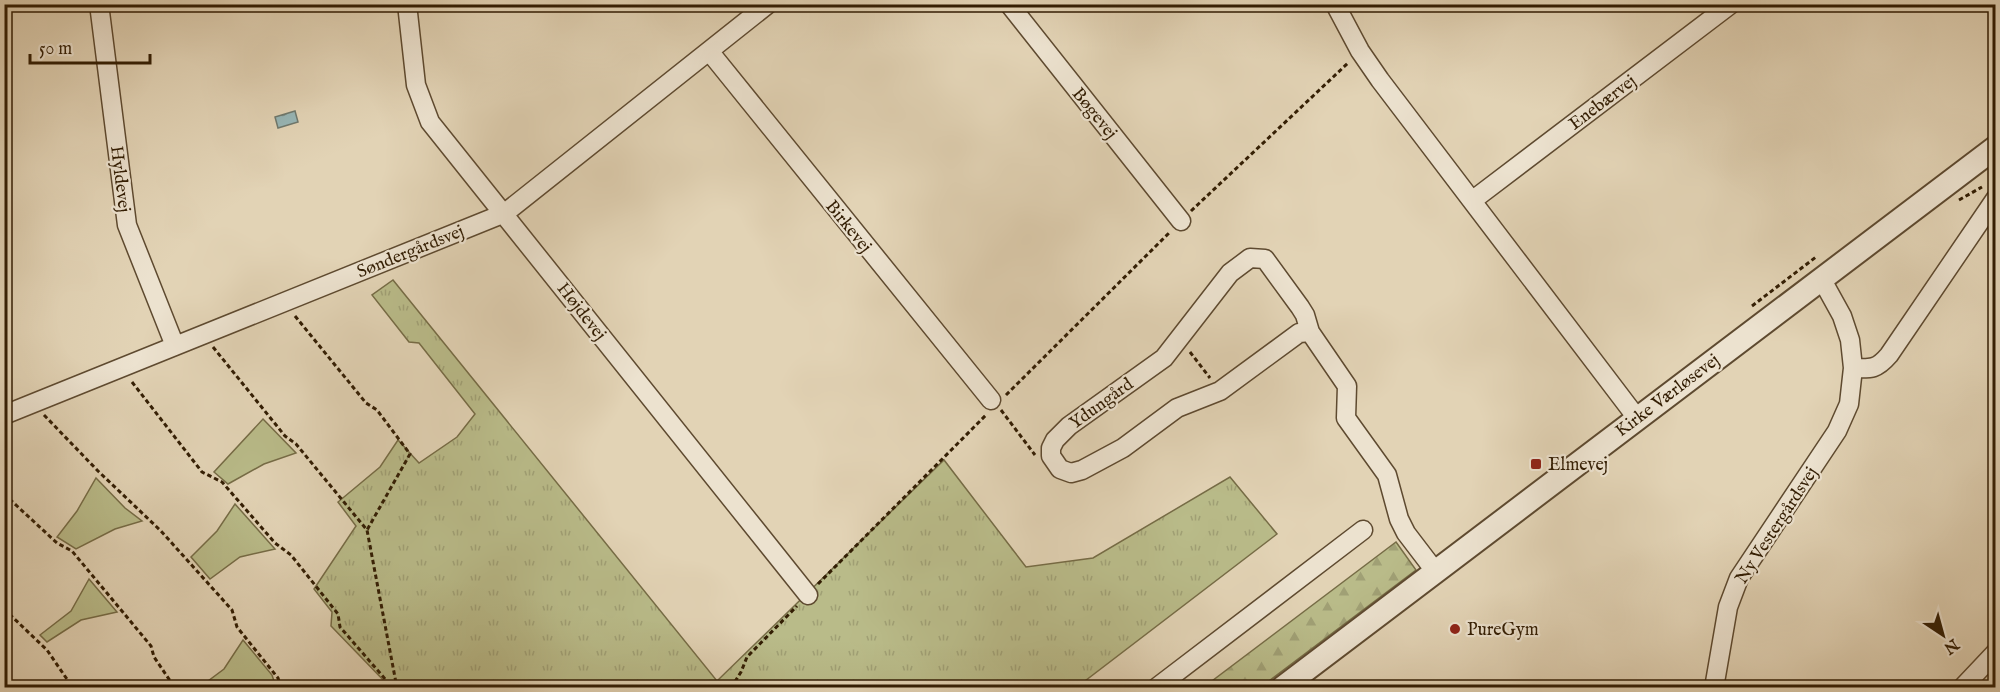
<svg xmlns="http://www.w3.org/2000/svg" width="2000" height="692" font-family="'IM FELL English',serif">
  <style>
    .green { fill: #b9bb89; stroke: #766c46; stroke-width: 1.5 }
    .forest { fill: url(#forest-firs); stroke: #766c46; stroke-width: 1.5 }
    .park { fill: url(#park-tufts); stroke: #766c46; stroke-width: 1.5 }
    .water { fill: url(#water-waves); stroke: #6f796e; stroke-width: 1.5 }
    .lines { fill: none; stroke-linecap: round; stroke-linejoin: round }
    .minor-casing { stroke: #5e4a30; stroke-width: 21 }
    .tertiary-casing { stroke: #5e4a30; stroke-width: 26 }
    .path { stroke: #321d03; stroke-width: 3; stroke-dasharray: 4.5 3; stroke-linecap: butt }
    .minor { stroke: #ece2cf; stroke-width: 18 }
    .tertiary { stroke: #ece2cf; stroke-width: 22 }
    .poi-dot { fill: #8f2418; stroke: #ece2cf; stroke-width: 2 }
    .labels { text-anchor: middle; stroke-width: 4.5; stroke-linejoin: round; paint-order: stroke }
    .street-label { font-size: 18px; fill: #321d03; stroke: #ece2cf }
    .poi-label { font-size: 18px; fill: #321d03; stroke: #ece2cf; text-anchor: start }
  </style>
  <defs>
    <pattern id="forest-firs" width="22" height="20" patternUnits="userSpaceOnUse" patternTransform="scale(1.5)"><rect width="22" height="20" fill="#b9bb89"/><path d="M5 1l3.5 6h-7zM16 11l3.5 6h-7z" fill="#a0a075"/></pattern>
    <pattern id="park-tufts" width="24" height="20" patternUnits="userSpaceOnUse" patternTransform="scale(1.5)"><rect width="24" height="20" fill="#b9bb89"/><path d="M3 7l-1-3M5 7V3M7 7l1-3M15 17l-1-3M17 17v-4M19 17l1-3" fill="none" stroke="#a0a075"/></pattern>
    <pattern id="water-waves" width="16" height="10" patternUnits="userSpaceOnUse" patternTransform="scale(1.5)"><rect width="16" height="10" fill="#97b6b6"/><path d="M0 5q4-4 8 0t8 0" fill="none" stroke="#7c9392"/></pattern>
  </defs>
  <rect width="100%" height="100%" fill="#e2d3b5"/>
  <filter id="stains"><feTurbulence type="fractalNoise" baseFrequency=".00333" numOctaves="4"/><feColorMatrix values="0 0 0 0 .2 0 0 0 0 .09 0 0 0 0 .02 0 0 0 .5 -.17"/></filter>
  <radialGradient id="worn" r=".72"><stop offset=".6" stop-color="#630" stop-opacity="0"/><stop offset="1" stop-color="#630" stop-opacity=".3"/></radialGradient>
  <!-- green -->
  <path class="green" d="M263,419L296,453L264,464L228,484L214,472Z
    M96,478L125,508L142,521L115,529L76,549L57,537L77,511Z
    M235,504L275,549L240,557L210,579L191,557L217,531Z
    M89,579L117,612L81,620L47,642L40,635L71,611Z
    M243,640L272,675L276,687H200L224,669Z"/>
  <!-- forest -->
  <path class="forest" d="M1396,542L1416,570L1261,687H1204Z"/>
  <!-- park -->
  <path class="park" d="M393,280L717,681L944,460L1026,567L1093,558L1230,477L1277,534L1077,687H390L331,626L332,612L314,589L356,526L338,502L380,467L398,440L419,463L457,437L475,414L419,343L409,342L372,295Z"/>
  <!-- water -->
  <path class="water" d="M295,111L298,122L278,128L275,117Z"/>
  <g class="lines">
    <defs>
      <path id="minor" d="M99,4L127,225L175,346
        M407,4L416,85L430,122L808,595
        M1009,4L1181,221
        M1335,4L1360,51L1380,80L1637,418
        M709,51L991,400
        M1473,200L1731,4
        M1310,332L1299,333L1220,391L1177,408L1123,448L1082,470L1071,473L1060,469L1051,456V448L1055,440L1069,426L1164,358L1230,273L1250,258L1265,259L1300,307L1305,315L1310,332L1347,386L1346,418L1387,475L1399,519L1406,533L1435,571
        M1853,368C1872,369 1877,369 1889,355L1996,198
        M4,415L505,213L768,4
        M1156,688L1363,530
        M1714,688L1728,607L1739,578L1837,431L1849,404L1853,368L1850,340L1842,316L1821,278
        M1962,688L1996,652"/>
      <path id="tertiary" d="M1282,688L1996,147"/>
    </defs>
    <!-- minor casing -->
    <use href="#minor" class="minor-casing"/>
    <!-- tertiary casing -->
    <use href="#tertiary" class="tertiary-casing"/>
    <!-- path -->
    <path class="path" d="M1959,200L1982,187
      M1191,211L1348,63
      M1752,306L1816,257
      M295,316L366,403L377,410L410,454L367,530
      M213,347L285,436L296,444L367,530L397,688
      M1190,352L1210,378
      M132,382L202,472L222,482L275,543L291,555L338,614L340,627L393,688
      M1006,395L1170,232
      M1001,410L1035,455
      M44,415L98,471L161,531L232,610L237,627L278,678L281,688
      M4,494L57,543L72,551L151,646L154,657L175,688
      M818,584L987,414
      M4,609L47,650L73,688
      M731,688L741,672L747,657L797,606"/>
    <!-- minor -->
    <use href="#minor" class="minor"/>
    <!-- tertiary -->
    <use href="#tertiary" class="tertiary"/>
  </g>
  <!-- markers -->
  <g class="poi-dot">
    <rect x="1530" y="458" width="12" height="12" rx="3"/>
    <circle cx="1455" cy="629" r="6"/>
  </g>
  <g class="labels">
    <!-- street labels -->
    <g class="street-label">
      <text transform="translate(1602 102) rotate(-37)" y="6">Enebærvej</text>
      <text transform="translate(1095 113) rotate(51)" y="6">Bøgevej</text>
      <text transform="translate(121 179) rotate(83)" y="6">Hyldevej</text>
      <text transform="translate(849 226) rotate(51)" y="6">Birkevej</text>
      <text transform="translate(410 251) rotate(-22)" y="6">Søndergårdsvej</text>
      <text transform="translate(582 311) rotate(52)" y="6">Højdevej</text>
      <text transform="translate(1667 395) rotate(-37)" y="6">Kirke Værløsevej</text>
      <text transform="translate(1101 403) rotate(-36)" y="6">Ydungård</text>
      <text transform="translate(1776 525) rotate(-57)" y="6">Ny Vestergårdsvej</text>
    </g>
    <!-- poi labels -->
    <g class="poi-label">
      <text x="1548" y="470">Elmevej</text>
      <text x="1467" y="635">PureGym</text>
    </g>
  </g>
  <!-- margin -->
  <rect width="2000" height="692" fill="none" stroke="#e2d3b5" stroke-width="24"/>
  <rect x="6" y="6" width="1988" height="680" fill="none" stroke="#321d03" stroke-width="3"/>
  <rect x="12" y="12" width="1976" height="668" fill="none" stroke="#321d03" stroke-width="1.5"/>
  <!-- north arrow -->
  <g transform="translate(1943 635) rotate(144)" stroke="#ece2cf" stroke-width="4.5" paint-order="stroke">
  <path d="M0-4.5L10 22L0 15L-10 22Z" fill="#321d03"/>
  <text y="-9" font-size="16" font-weight="bold" text-anchor="middle" fill="#321d03">N</text>
  </g>
  <!-- scale -->
  <path d="M30 54v9h120v-9" fill="none" stroke="#321d03" stroke-width="3"/>
  <text x="39" y="54" font-size="18" fill="#321d03" stroke="#ece2cf" stroke-width="4.5" paint-order="stroke">50 m</text>
  <rect width="100%" height="100%" filter="url(#stains)"/>
  <rect width="100%" height="100%" fill="url(#worn)"/>
</svg>
